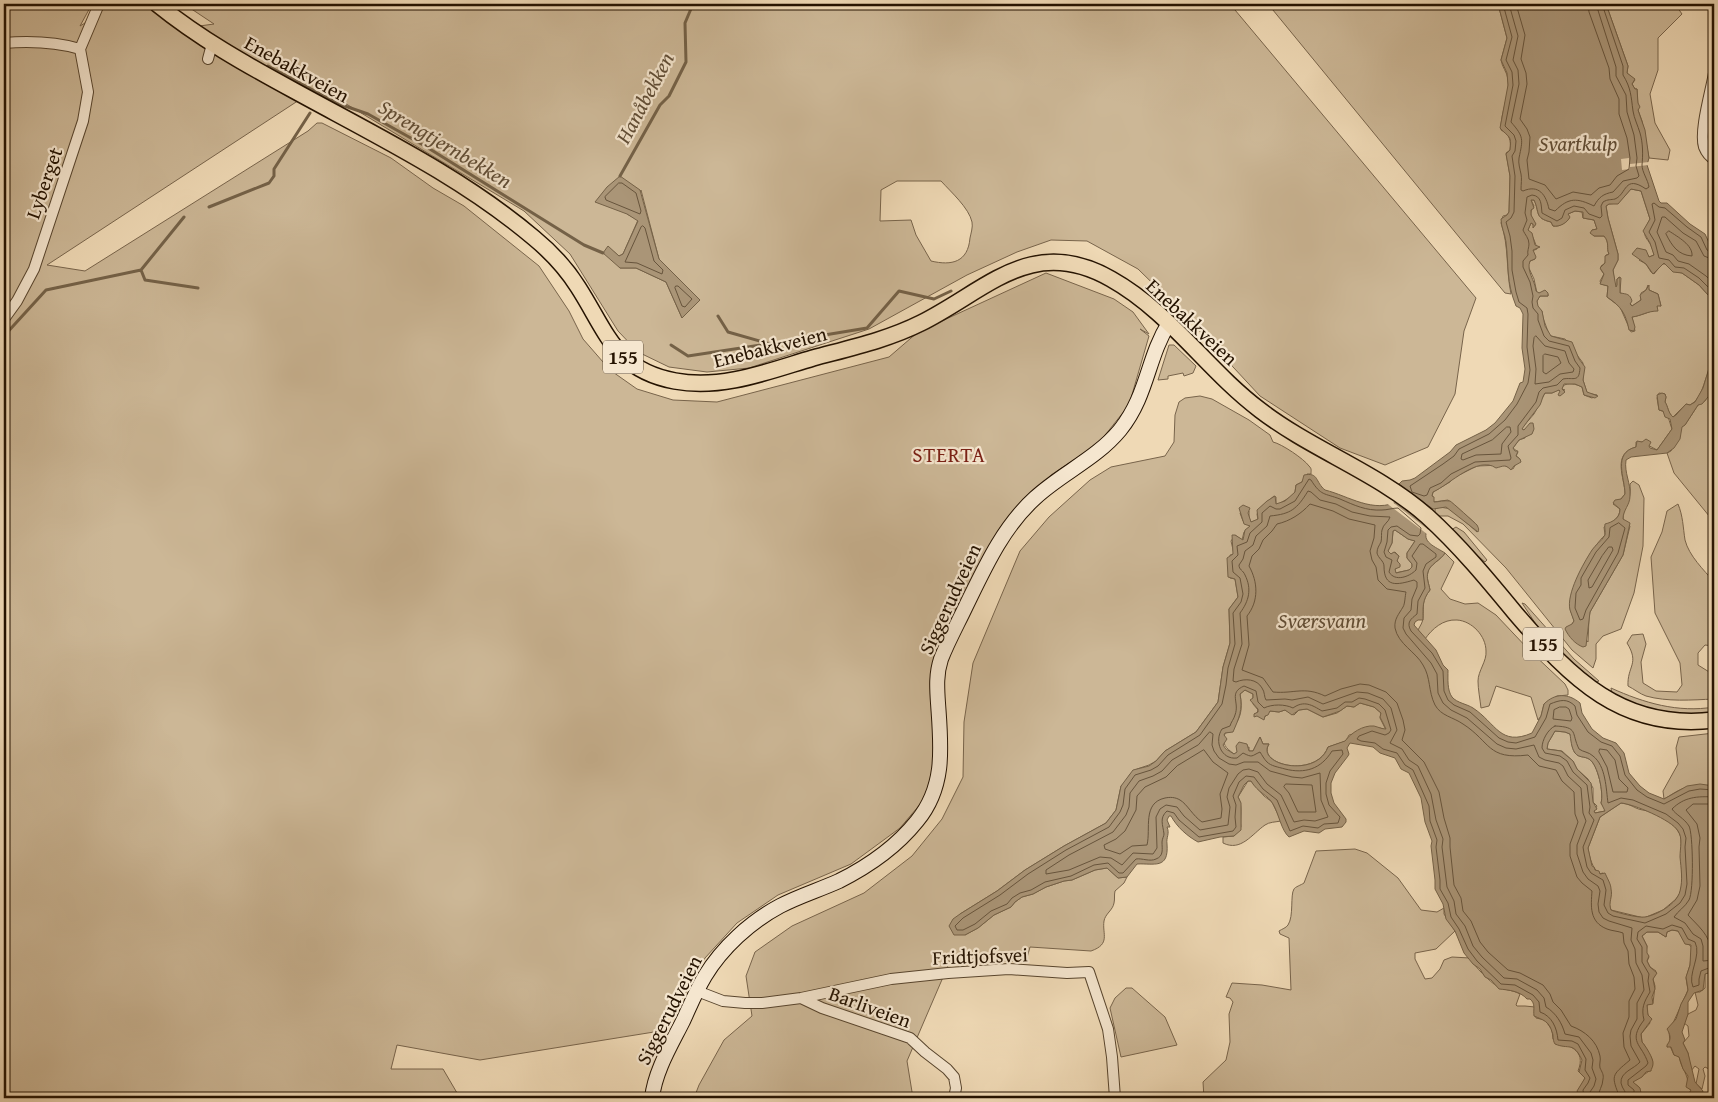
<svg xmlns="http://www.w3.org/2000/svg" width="1718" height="1102" font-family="'Gentium Book Plus',serif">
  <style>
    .green { fill: #ccb796; stroke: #78644b; fill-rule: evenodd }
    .water { fill: #aa9577; stroke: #746147; fill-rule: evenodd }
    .pier { fill: #efd9b5 }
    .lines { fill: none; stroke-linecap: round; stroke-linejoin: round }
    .shore { stroke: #67543c; stroke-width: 1 }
    .stream { stroke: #746147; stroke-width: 3 }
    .minor-casing { stroke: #57442d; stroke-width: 12 }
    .secondary-casing { stroke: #241200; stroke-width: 16 }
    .primary-casing { stroke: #241200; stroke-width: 18 }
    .minor { stroke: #f5e6cf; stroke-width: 10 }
    .secondary { stroke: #f5e6cf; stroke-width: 14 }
    .primary { stroke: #efd9b5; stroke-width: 15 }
    .labels { text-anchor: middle; stroke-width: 4.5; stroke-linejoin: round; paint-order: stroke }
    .shield { fill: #f5e6cf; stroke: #63523e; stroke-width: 1 }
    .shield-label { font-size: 19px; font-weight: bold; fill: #241200 }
    .street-label { font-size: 20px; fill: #241200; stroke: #f5e6cf }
    .water-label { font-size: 21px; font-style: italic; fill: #604d36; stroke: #f5e6cf }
    .neighbourhood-label { font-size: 21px; letter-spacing: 1px; fill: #7a1f14; stroke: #f5e6cf }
  </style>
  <rect width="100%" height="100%" fill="#efd9b5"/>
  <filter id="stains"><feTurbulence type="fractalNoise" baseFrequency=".004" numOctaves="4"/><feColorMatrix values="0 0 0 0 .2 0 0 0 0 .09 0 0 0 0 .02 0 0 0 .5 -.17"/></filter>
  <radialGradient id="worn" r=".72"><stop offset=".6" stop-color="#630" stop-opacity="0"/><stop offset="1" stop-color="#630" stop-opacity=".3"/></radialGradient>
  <!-- green -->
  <path class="green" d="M4,4H92L80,26C90,20 99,14 104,4H154L192,27L214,24L184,4H1230L1476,298L1464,331L1455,394L1428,447L1385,465L1340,448L1260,396L1181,311L1138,269L1087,241L1051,240L1017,252L967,275L869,329L749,368L707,372L669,367L638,352L618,331L570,254L524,211L313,84L316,89L47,265L85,271L308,131L317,123H322L391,158L433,188L464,206L539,266L569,311L583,339L610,370L637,389L673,400L717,402L889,357L918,332L1046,273L1114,299L1133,312L1149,334L1140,329L1149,336L1129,405L1098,444L1051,475L1011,514L954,612L933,666L935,755L933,776L922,802L900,828L851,864L778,895L737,923L705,958L680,1003L654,1032L480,1060L397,1045L391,1069H443L460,1098H4ZM897,181H941C951,192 969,208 972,222C973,227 971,233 970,238C968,262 952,266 931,261L916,235L911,220L880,221L881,190ZM641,190L659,259L700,300L682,318L666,282L636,268H620L608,247L619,256L623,254L638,220L627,214Z
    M1268,4H1498L1507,38L1501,60C1502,67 1507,72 1508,79C1510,96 1500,113 1501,130C1510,135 1511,140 1510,150L1506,153L1510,176L1509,212L1507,215L1503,216L1501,223C1509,246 1506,270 1511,294L1505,293Z
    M1606,4H1675L1682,14L1658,38V70L1650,94L1655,123L1670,150L1668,160L1649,158L1642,121L1638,110L1637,89H1635L1632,84L1635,80L1627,73L1628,66Z
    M1631,189L1641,191L1650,219C1638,242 1650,234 1654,255L1649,257L1648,255L1639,260L1646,264L1651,272L1654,274L1662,264H1667L1673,271L1682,273L1699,285L1709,296L1714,313V333L1709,345V348L1714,350V364C1704,371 1705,398 1690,405L1686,404L1673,417C1668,413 1668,407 1665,402L1666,397L1665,394L1659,393L1657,398L1659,410C1669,412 1669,422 1672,429L1657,450L1642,442H1636V447C1611,454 1625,478 1625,494L1621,499L1613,504L1620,509C1620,519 1611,522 1604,527L1605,535C1591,548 1572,584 1570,602C1569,609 1572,614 1574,621L1572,624L1588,642L1589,618L1590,612L1623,555L1630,526L1623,519C1623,505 1632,502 1630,484L1633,481L1639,485L1644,498L1643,546L1634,593L1621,629L1603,636L1596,644V659L1593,668L1572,650L1506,568L1463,524L1448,516H1438L1435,514V509L1440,507L1451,509L1477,532L1475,523L1448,500L1434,502L1432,496L1433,492L1450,482L1453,478L1477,466L1503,465L1513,469L1519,458L1516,456L1518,452L1513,448L1519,440L1525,438L1526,429L1522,430V428L1534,414L1545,393H1552L1558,390L1560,391L1565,390L1562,389L1563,386C1568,382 1576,384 1582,387L1584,395L1592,398L1597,395L1587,393L1583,380V363L1565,339L1551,336L1549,334L1543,318L1542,311L1537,306V301L1540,296H1548V294L1537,293L1534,279L1528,266L1530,261L1535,259L1532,251L1537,249C1536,244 1532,234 1528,230L1531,223L1535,226C1532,218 1528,213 1534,206L1531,200H1534C1540,212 1534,218 1551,222L1553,226C1560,227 1564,223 1569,219L1568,214L1575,211L1582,212L1583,218L1594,220L1597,229L1592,230L1594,236H1604C1610,242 1606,248 1609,254L1606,255L1605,263L1601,266V270L1604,274L1600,281L1601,284L1608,286L1607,297L1620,307L1631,332L1635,331L1632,317C1638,316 1651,312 1657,308V305L1661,306L1658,294L1649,290L1648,285L1646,290L1641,293V300L1632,306L1624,294L1620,293L1621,278L1619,277L1617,279V287H1615L1613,270L1618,260V254L1608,218L1606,206L1609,204L1618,203Z
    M1169,345H1174L1196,366L1193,373L1184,376L1183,373L1168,376V379L1158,380Z
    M1714,390V522L1674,473L1667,453L1671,451L1681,427L1685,425L1698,405L1705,401L1708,396Z
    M1200,396L1212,399L1249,420L1270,435L1273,442C1282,444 1304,459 1309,466C1312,469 1311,470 1311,474H1307L1302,482L1296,485L1295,492L1292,496L1277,505L1276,504V497L1274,496L1262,506L1257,514L1258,520L1251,522L1249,518V511L1240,513L1243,521L1250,526L1244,532L1242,540L1235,535L1231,541L1234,554L1230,555V578L1235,579L1238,597L1229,609L1230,643L1223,667L1218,702L1196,732L1165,751L1156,761L1149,765L1137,769L1130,774L1127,780L1121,786L1116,810L1106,823L1064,846L1025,870L997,891L960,914L965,935L978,928L994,915L1011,907L1015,902L1022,897L1033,894L1046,887L1064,881L1072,880L1095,870L1107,868L1118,878L1127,877L1124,883L1115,891C1114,895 1115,899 1114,903C1113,910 1105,914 1104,921C1102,934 1111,944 1091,951L1030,947L1027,958L1024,961H950L907,1061L913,1098H694L699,1085L724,1040L752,1016L746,976L755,952L792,926L864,893L912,856L942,819L963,777L964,722L973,663L1020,551L1049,517L1090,480L1111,467L1165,456L1174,442L1175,415L1179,402L1185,398Z
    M1678,504C1683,516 1683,527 1685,540C1689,556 1704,570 1714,582V646L1705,645L1698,653V665L1714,675V699C1692,700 1667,702 1646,696C1640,694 1634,689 1628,686C1627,666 1640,664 1627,643L1632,635L1643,634L1646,644L1641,662L1643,683L1656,691L1677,692L1682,685L1680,663L1655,613L1651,557L1662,532L1667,511Z
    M1456,527L1464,532L1487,560L1485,562L1461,542L1451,530Z
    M1395,530L1408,539L1415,541L1407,553V558L1412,564V567L1409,570L1395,573V569L1400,566L1397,560L1399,556L1395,552L1391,554L1388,551L1392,543L1393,531Z
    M1445,553L1454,562L1441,589L1450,599L1465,604L1478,603L1496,615L1530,651L1565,684L1568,690V695L1557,696L1544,704L1541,716L1538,720L1531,697L1496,686L1489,706L1481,708C1480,699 1478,689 1478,681C1478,671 1487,661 1486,651C1486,636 1472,621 1457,620C1443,619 1432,629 1425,639L1418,630C1420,626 1423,622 1423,618C1424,605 1421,601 1430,590C1429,584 1426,578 1428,572C1429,565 1441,560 1445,553Z
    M1522,603L1525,604L1574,659L1599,681L1593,683L1547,641Z
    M1611,688C1644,703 1678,713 1714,707V713C1669,716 1652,712 1612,694Z
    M1245,690L1253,694V704L1258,710L1257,713L1254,714L1264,718L1270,711L1279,712L1285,710L1294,715L1299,710L1307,709L1323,717L1337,713L1347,706L1354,707L1360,703L1374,707L1381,713L1380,718L1386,730L1380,728L1349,735L1346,741L1328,747C1316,779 1256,765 1269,744H1263L1260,737L1253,751H1249V747L1234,754C1225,747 1222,745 1225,733L1230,732C1235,729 1234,726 1237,722C1242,713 1242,705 1240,694Z
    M1555,731L1565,732L1570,734C1572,740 1571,747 1575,753C1579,758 1584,756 1589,759C1598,764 1604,794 1601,803L1606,810L1605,811L1595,813L1594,811L1597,806L1593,802V788L1588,779L1577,769L1573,761L1562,751L1547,749L1548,743Z
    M1714,733V786C1703,785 1693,785 1682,789C1676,791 1670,796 1664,799L1663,791L1678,764L1676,748L1679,737Z
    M1248,781H1251L1264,796L1272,802L1281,821C1276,822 1269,822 1265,825C1252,834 1241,852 1223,843V837L1234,836L1241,827C1240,817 1243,805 1238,797Z
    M1621,803C1628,804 1630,805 1636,808C1640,810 1644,810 1648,811C1661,815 1678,825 1681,838L1682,883L1680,893L1676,899L1663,910L1644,918L1611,910L1609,904L1611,893L1603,873L1599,874C1592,866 1590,860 1588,848L1600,817Z
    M1355,849L1367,853L1398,878L1421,910L1437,912L1444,908V914L1455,931L1436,949L1415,953V959L1425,979L1432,978L1440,969L1444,960L1452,957L1470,958C1473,965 1491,983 1497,986C1505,991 1511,989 1520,994L1516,1005L1517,1006H1525L1535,1007L1536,1018L1545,1020L1552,1030L1553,1039C1568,1046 1587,1049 1578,1071L1585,1078C1582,1086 1575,1090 1580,1098H1204L1203,1082L1226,1060L1230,1042L1229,1014L1233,1002L1230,998L1226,997L1232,983L1262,985L1291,990L1289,938L1280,934L1279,931C1282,929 1286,928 1288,925C1294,916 1290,895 1294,889C1295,887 1301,885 1304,883L1316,851Z
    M1672,930L1678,931L1692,948L1690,965L1686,978L1688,990L1669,1032L1670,1041L1667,1047L1670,1046L1674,1055L1679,1056C1681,1070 1689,1073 1688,1088L1691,1090L1690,1095L1685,1096L1686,1098H1639V1087L1632,1082C1646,1073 1660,1069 1648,1052C1645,1049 1645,1045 1642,1042L1641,1034L1650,1023L1647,1011V1005L1653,1003L1655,986L1653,979L1656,971L1650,967L1647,961L1649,957L1646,953L1647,946L1642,936L1647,932H1658L1666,937L1667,932Z
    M1714,971V1069L1711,1070L1705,1067L1703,1069L1705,1076L1702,1089L1696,1084L1699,1069L1695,1066L1691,1071L1688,1053L1683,1043L1689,1036L1688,1026L1684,1023L1688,1014L1696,1010L1698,1005L1695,992H1700L1705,988V974Z
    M1126,988H1132L1165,1017L1177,1045L1121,1057L1110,1008L1115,998Z"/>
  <!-- water -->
  <path class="water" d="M1498,4H1606L1628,66L1627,73L1635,79L1632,84L1635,89H1637L1638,103L1640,107L1638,110L1645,130L1649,158L1647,165L1659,201L1661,203H1667L1690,224L1705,234L1711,247L1714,251V313L1709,296L1699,285L1682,273L1673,272L1664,263L1653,274L1646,264L1632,254L1637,248L1646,250L1649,257L1654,255L1650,243L1643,231L1650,219L1641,191L1631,189L1618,204H1609L1606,206L1608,218L1618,254V260L1613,270L1616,287L1617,285V279L1620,277V293C1627,294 1630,294 1632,301L1630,304L1632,306L1641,300L1640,295L1646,290L1649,285V290L1658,294L1661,306H1657L1658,311C1647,311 1641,316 1632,317L1635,327L1634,331L1629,330C1626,314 1621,306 1607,297L1608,286L1600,284L1604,274L1600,268L1605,263V256L1609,254C1606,248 1610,243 1604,236H1594L1590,233L1592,230L1597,229L1594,220L1583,218V212L1575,211L1568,214L1570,217C1567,223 1560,227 1553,226L1551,222C1534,218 1540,212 1534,200H1531L1534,208L1531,210V215L1536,224L1533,228V224L1531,223L1528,230L1532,233L1535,245L1540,247L1533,250L1536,257L1535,259L1530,261C1526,271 1535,280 1536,291L1539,293L1545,290L1548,293V296H1540L1537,301L1538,306L1542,311L1545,326L1551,336L1572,342L1579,359L1585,367L1583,380L1587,392L1598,396L1595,398L1584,395L1582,387L1575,384H1564L1562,389L1565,392L1560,396L1558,395L1560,391L1559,390L1552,393H1545C1542,397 1542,401 1540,405C1534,413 1528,420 1522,429L1524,430L1530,423H1533L1534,429L1532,434L1519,440L1513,448L1515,451H1518L1516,456L1520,459L1521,462L1514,466L1511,470C1505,464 1504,466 1496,468C1478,455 1449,485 1433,492L1432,496L1434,497V502C1438,502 1445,500 1450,501C1452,502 1475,523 1477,525C1479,529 1479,529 1478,532L1446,507L1433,509L1417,498L1414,497L1404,507L1427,526L1428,529C1420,542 1436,547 1445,553C1441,560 1430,564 1428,572C1426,578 1429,584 1430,590C1422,600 1423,608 1423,620H1418L1415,622L1414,625L1436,650L1443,665L1448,670C1448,679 1447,690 1452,697C1457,703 1467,704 1473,708C1496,723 1500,747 1532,733L1541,716L1544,704C1555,693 1568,693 1580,703L1582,713L1592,729L1603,738L1616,743L1624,753L1629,773L1640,786L1649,793L1664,799L1687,786L1700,784L1714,786V971L1705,974L1703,990L1694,993L1688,1002V1014L1682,1032L1685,1040L1683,1043L1688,1053L1695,1082L1703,1091L1701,1098H1686L1684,1093L1688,1095L1691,1090L1686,1087L1688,1076L1683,1069L1679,1057L1674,1055L1671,1047H1667V1045C1672,1039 1670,1034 1667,1029L1676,1019L1681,1004L1686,995L1688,990L1686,977L1690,965L1691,945L1685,944L1678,931L1672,930L1667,932L1666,937L1658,932H1647L1642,936L1647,946V953L1649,956L1647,961L1650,967L1657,973L1653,979L1655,989L1652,997L1653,1004L1647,1005L1648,1015L1652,1019L1641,1034L1642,1042C1645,1045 1654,1059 1653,1064C1653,1067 1651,1069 1651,1071L1646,1072L1642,1077L1633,1082L1640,1088L1641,1093L1639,1094L1638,1097L1642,1098H1580L1577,1091L1585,1078L1579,1072L1582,1060C1573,1041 1569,1050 1555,1044C1552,1039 1554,1036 1552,1032C1549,1021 1543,1020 1534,1016C1533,1009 1536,1004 1530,999H1527C1520,991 1509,990 1499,989L1491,980L1485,977L1480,969L1473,964L1464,953L1455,931L1446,919L1443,904L1435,889V880L1431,846L1432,841L1425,822L1421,798L1409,773L1401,769L1395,758L1380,753L1373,747L1350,743L1347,748L1349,754L1348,756L1335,773L1331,783V793L1334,803L1346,819V822L1342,827L1325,829L1319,833L1304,831L1289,837C1281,830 1279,814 1273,804C1268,795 1258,793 1251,781H1248L1244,785L1238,797L1241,803V830L1234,836L1220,837L1198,842C1187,836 1177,827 1171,816H1169L1167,820L1170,827H1167C1170,834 1166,837 1167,844C1169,870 1154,863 1137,864L1127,877L1118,878L1107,868L1095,870L1072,880L1064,881L1046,887L1033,894L1022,897L1015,902L1011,907L994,915L978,928L965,935H954L949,926L953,919L960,914L997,891L1025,870L1064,846L1106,823L1116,810L1121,786L1133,770L1149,766L1156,761L1165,751L1196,732L1218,702L1223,667L1230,643L1229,609L1238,597L1235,579L1228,577L1227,558L1233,554L1232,535H1235L1243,540L1245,530L1250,526L1244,524L1239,508L1243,505L1250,508L1248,513L1251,522L1258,519L1257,510L1267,501L1275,496L1276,504L1285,501L1295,492L1296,485L1302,482L1304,475C1319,472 1315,482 1325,490C1349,496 1373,514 1399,501L1400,488L1399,484L1402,481L1410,480L1415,478L1450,452L1456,445L1486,430L1495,423L1513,401L1520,383L1523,382L1525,369L1522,348L1523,314L1520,308L1516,306C1506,281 1509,267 1506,242C1505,234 1501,227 1501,219L1507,215L1509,212L1510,176L1506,154L1510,150C1512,135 1509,138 1500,128L1508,85L1507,73L1501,60L1507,38ZM1395,530L1408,539L1415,541L1407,553V558L1412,564V567L1409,570L1396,573L1395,569L1400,567V564L1397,561L1399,556L1394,552L1391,554L1388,551L1392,543L1393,531ZM1245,690L1253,694V698L1250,700L1258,709V712L1254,714V717L1257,716L1264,720L1265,716L1268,715L1270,711L1279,712L1285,710L1292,715L1299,710L1307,709L1323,717L1340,711L1347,706L1354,707L1360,703L1374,707L1381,713L1380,717L1386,729C1382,729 1378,727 1374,726C1363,725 1351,733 1345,741L1328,747C1317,779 1255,765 1269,744H1263L1260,737L1253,751H1249L1247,744L1239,742L1236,746L1237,752L1234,754L1226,749L1223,745L1227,739L1224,735L1225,733L1233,732C1239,718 1243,710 1240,694ZM1555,731L1565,732L1570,734C1571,740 1571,747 1575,753C1579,758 1584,756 1589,759C1598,764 1604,794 1601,803L1605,811L1595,813L1594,811L1597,809L1593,802L1591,783L1577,769L1573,761L1561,751L1547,749L1548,743ZM1621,803C1633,804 1672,820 1678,831C1683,838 1680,848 1680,857C1681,868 1683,880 1680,891C1677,904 1657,915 1645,917C1638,918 1618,913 1611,910C1608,902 1613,897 1611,889C1611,884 1607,878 1605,873L1600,874L1599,871L1595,870L1594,867L1592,866L1588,848L1600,817Z
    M620,176L640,190L659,259L700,300L682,318L666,282L636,268H620L603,253L608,246L619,256L623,254L638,221L627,214L595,202L607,187Z
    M1714,364V390L1702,404L1698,405L1685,425L1682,427L1680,439L1674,448L1667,453L1631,457L1626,460C1624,473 1631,483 1630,496C1630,505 1623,510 1623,519L1630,523L1623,555L1590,612L1586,646L1583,647C1575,644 1569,637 1565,629L1566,627L1572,624L1574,621C1573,617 1571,614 1570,610C1566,594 1583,564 1592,550C1595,545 1602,541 1605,535C1606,532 1604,528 1605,524C1613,522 1620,518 1620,509L1613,503L1615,500L1621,499L1625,494C1625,478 1612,453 1636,447L1637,441L1642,442L1646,439L1651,442L1649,446L1650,448L1657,450L1672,429L1670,419L1665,417L1663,411L1659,410L1657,395L1662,393L1665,394L1666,397L1665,402C1668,406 1668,413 1673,417L1676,415L1686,404L1690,405L1695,402L1703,388L1709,368Z"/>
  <!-- pier -->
  <path class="pier" d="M1629,158L1630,164L1649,162V165L1630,167V169L1622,170L1621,159Z
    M1391,501L1430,531L1427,534L1385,502Z"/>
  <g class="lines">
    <!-- shore -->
    <path class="shore" d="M1503,4L1512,37L1506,60L1512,72L1513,85L1505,126L1514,135L1516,141L1515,151L1512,156L1515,176L1514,212L1511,218L1506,222L1510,236L1512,251V270L1516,292L1519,302L1527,308L1528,314L1527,347L1530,370L1528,383L1517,404L1505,420L1489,434L1459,449L1454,456L1443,464L1410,486L1412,492L1424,496L1427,495L1430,488L1441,483L1451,474L1475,462L1510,460L1511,458L1508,446L1518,435V426L1536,402L1539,392L1543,388L1557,385L1563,379C1574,377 1579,383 1580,368L1575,361L1569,346L1549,341L1544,336L1538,320V314L1533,308L1532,302L1533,296L1530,282L1523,267V261L1528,255C1527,251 1529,248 1529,244C1529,238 1525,235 1523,230L1527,220L1525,213L1527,197L1532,195C1542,196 1541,205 1542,213L1557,221L1562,218L1565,210L1574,206L1584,208L1589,214L1600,218L1602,216L1601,206L1603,202C1608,199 1611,200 1615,199C1627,194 1624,174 1646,189L1649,187C1648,180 1642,172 1642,165C1643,155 1643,143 1640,133C1638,126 1634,118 1633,111C1631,96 1631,88 1623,75V66L1602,4
      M1509,4L1518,36L1513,60L1518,70L1519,84L1511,122C1524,137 1523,139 1519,158C1518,163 1520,169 1521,174C1522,179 1521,184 1521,190L1523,191C1539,184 1546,195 1549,209L1555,211C1569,197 1577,198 1594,206C1599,197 1603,194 1613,192L1623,181L1637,178L1639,176L1636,166L1637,158L1634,135L1627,112L1626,95L1616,76V67L1596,4
      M1516,4L1525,35L1521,59L1526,73L1527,84L1520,119L1527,129L1530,137L1529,152L1527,160L1529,179L1545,185L1556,199L1573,192L1591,195L1599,188L1610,185L1617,176L1629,169L1630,158L1627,138L1619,114V99L1610,79L1609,68L1589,12L1588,4
      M619,183H622L636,193L641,211L640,214L606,200L605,197Z
      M643,226L645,228L654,261L663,270L662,274L637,263L625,262L641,227Z
      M1669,231C1678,237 1693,245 1692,256C1678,255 1672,246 1666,234Z
      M1714,254L1707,250L1701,237L1687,227L1665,208L1659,207L1654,203L1652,204L1655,220L1649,232L1655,242L1659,258L1669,260L1675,267L1684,268L1699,278L1710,289L1714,295
      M1714,260L1704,256L1696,241L1683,233L1665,217H1662L1657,232L1666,252L1673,255L1678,261L1689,264L1706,276L1714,284
      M676,286H678L692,299L685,307L682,306L675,288Z
      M1536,336L1545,346L1565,351L1569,363L1574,369L1573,372L1560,374L1549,382L1535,384L1536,369L1533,346L1534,338Z
      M1545,354L1558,357L1561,363L1546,374L1543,372V356Z
      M1507,427H1510L1511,432L1502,444L1501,454L1476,455L1463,460L1461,459L1462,454L1492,440Z
      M1619,523L1625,528L1618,553L1586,610L1583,619L1580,620L1575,608L1576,593L1581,585V578L1596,552L1609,537L1610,528Z
      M1609,547H1612L1613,550L1592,587L1589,588L1588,580L1602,556Z
      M1560,707H1566L1569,709L1572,718L1571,721L1553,719L1554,710Z
      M1555,726C1579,727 1571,733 1579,749C1583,752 1589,752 1593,756C1606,766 1606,789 1608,803L1621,798L1633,800L1666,814L1678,823L1683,829L1686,838L1685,847L1687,884L1685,895L1680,903L1666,914L1645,923L1613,916L1608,913L1604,905L1606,890L1603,880L1591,873L1587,867L1584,853L1583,847L1594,820L1589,813L1590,807L1587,785L1573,772L1567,761L1560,756L1545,753L1542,748C1542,740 1548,729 1555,726Z
      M1210,732L1213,734L1212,745L1214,751L1219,758L1229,764L1236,765L1244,762H1258L1270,771L1292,777L1302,778L1320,773L1321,800L1328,817L1315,821L1304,820L1294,822L1281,795L1267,784L1258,772L1249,769L1243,770L1238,774L1229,788L1227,797L1230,807L1228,825L1200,830L1184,816L1177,807L1166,805L1160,809L1156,817L1157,848L1153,854L1133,853L1122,865L1111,858L1100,857L1069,870L1046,874V870L1069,855L1113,832L1126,815L1129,807L1130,793L1139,781L1153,776L1162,771L1172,760L1198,745Z
      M1600,749L1607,750L1615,760L1619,779L1628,788L1627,792H1613L1607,767L1599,752Z
      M1204,750L1213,762L1228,773L1220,794L1222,809L1221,818L1202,822C1193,816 1187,804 1180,800C1175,797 1170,797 1165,798C1142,803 1151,829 1147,845L1132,846L1120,854L1105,849L1104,845L1116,839L1125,831L1136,810L1137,796L1145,787L1166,777L1177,766Z
      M1286,784L1312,785L1316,812H1298L1289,793L1284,787Z
      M1714,797C1697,796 1684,797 1672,809C1676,815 1684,818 1689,826C1693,833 1694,891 1689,900C1685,907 1678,911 1674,917L1685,923L1693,934L1701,939L1703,946V961L1714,960
      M1714,804H1693L1686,810L1697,824L1700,838L1699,847L1700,886L1697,900L1688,915C1698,926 1710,935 1711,951L1714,953
      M1584,1098L1583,1090L1588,1083L1590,1078L1585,1070L1586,1059L1578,1044L1572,1041L1558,1040C1557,1028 1552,1016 1540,1012L1539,1002L1533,995L1515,985L1501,984L1477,961L1468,949L1459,929L1451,917L1448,903L1440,889V880L1436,847L1437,840L1430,821L1429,806L1413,770L1405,765L1397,753L1383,749L1375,743L1361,741L1357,739L1359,736L1372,731L1385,735L1389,733L1391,730L1385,710L1379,704L1365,699L1359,698L1352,702H1345L1337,708L1322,711C1312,705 1304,700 1293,708C1285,704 1272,704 1264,708L1258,702L1256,691L1244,686C1228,693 1240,702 1235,715C1234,719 1231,722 1230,726L1222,729C1214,741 1221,760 1237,758L1243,753C1253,758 1251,756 1260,752C1262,755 1264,759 1267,762C1271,766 1278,767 1285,769C1305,774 1321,769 1332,751L1342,750L1343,754L1330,771L1326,783V794L1329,805L1340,817L1338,823L1324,824L1318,828L1303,826L1290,831L1277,800L1263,789L1254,777L1246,776L1239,782L1233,796L1236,805L1235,817L1236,827L1233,831L1199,837L1179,820L1174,813L1167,811C1159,818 1163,825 1164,834C1164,836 1162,839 1162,842C1162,849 1164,856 1156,859C1150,862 1142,858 1136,859L1123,873H1119L1108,863L1094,865L1071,876L1045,882L1031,890L1020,893L1012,898L1007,904L991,911L975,924L963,930H957L955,926L963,918L1000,895L1028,874L1066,850L1109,827L1120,812L1123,805L1125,789L1135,775L1151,770L1158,766L1168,755L1200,735L1222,704L1226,685L1228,668L1235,644L1233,613L1241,602L1243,594L1240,578L1233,572L1232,561L1238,555L1237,546L1247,542L1250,533L1262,522V513L1270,506L1276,509H1280L1295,501L1309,479L1311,480C1321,496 1324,493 1340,499C1354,505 1366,511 1382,510C1387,510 1393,508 1398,508L1421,528L1420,534L1418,536L1410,535L1397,526L1391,527L1388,530L1387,542L1384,552L1386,557L1392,560L1389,572C1395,582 1409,577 1416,570L1417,563L1412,556L1420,544H1423L1436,554V557L1426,564L1423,571L1425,588L1418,601L1417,614C1411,619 1406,622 1411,631L1432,653L1443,671L1444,691L1448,700L1454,705L1470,712L1499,738L1508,742L1516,743L1535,737L1546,718L1550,704C1560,700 1567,698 1575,706L1577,715L1588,732L1601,742L1612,746L1620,756L1625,775L1637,790L1647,797L1664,804L1689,791L1700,789L1714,790
      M1590,1098V1092L1594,1086L1596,1079L1592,1068L1593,1060L1591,1053L1579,1037L1565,1034C1562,1023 1556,1013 1546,1007L1544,998L1537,990L1517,979L1504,978L1482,957L1473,946L1465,926L1456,914L1454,901L1447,887L1442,847L1443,839L1436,820L1431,794L1418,766L1409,760L1402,749L1390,743L1397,730L1391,708L1383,699L1368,693L1357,692L1323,704L1308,697L1292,700L1285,699L1266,700C1264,697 1265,692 1262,688C1257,679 1245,678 1236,682L1233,681L1234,669L1242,644L1240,613C1249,601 1252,589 1245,575C1243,570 1239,570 1239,565L1243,559L1245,551L1253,545L1256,536L1267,526L1270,516C1291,514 1297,509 1308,491L1311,492L1320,500L1336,504L1352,512L1370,516L1390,517C1389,522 1383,524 1382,530C1381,533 1382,538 1381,542C1379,546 1377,548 1377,553C1378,558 1384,561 1384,566C1384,588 1397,585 1414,580L1417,582V587L1412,599L1411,610L1404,618L1403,628L1406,634L1431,663L1437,674L1438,693L1443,703L1451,710L1467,718L1497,744L1506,748L1516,749L1534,745L1539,757L1545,760L1559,763L1563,766L1568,776L1581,788L1583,813L1586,821L1577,845V854L1583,872L1588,879L1598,886L1600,891L1598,904L1599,912L1603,918L1609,921L1632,928L1631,940L1635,949L1636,963L1642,975L1644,990L1637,1003V1019L1631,1030L1630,1036L1631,1046L1640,1062C1634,1069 1620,1072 1621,1083C1622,1089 1627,1092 1627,1098
      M1598,1098C1598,1091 1603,1086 1603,1079C1604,1075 1602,1072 1600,1068C1599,1064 1601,1060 1600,1056C1597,1041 1585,1031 1571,1026L1561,1010L1553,1002L1550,994L1543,985L1520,973L1508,970L1488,952L1480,942L1471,921L1463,911L1461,898L1454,885L1450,847V838L1444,818L1439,792L1424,762L1402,740L1405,730L1403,720L1397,703L1386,692L1369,685L1360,684L1341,689L1325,696C1304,686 1294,694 1273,692L1263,678L1242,670L1249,645L1247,616C1259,601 1258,582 1249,566L1252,556L1259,549L1263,540L1272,531L1277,524C1290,521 1301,514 1310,504L1333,511L1349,519L1375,525L1374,538L1370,551L1372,560L1376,567L1378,580L1387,589L1406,592C1405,596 1405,604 1403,607C1399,614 1394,619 1395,628C1398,644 1416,652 1423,665C1431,678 1428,691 1435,705C1441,716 1453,717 1463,724C1491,742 1487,760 1528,755L1539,766L1556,770L1562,781L1574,792L1575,814L1578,822L1570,844V856L1577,877L1582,883L1592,891C1591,906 1589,922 1607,929C1612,931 1618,931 1623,933L1624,943L1628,951L1629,964L1634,977L1635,989L1629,1001V1017L1623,1033L1624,1047L1630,1060C1611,1076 1611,1075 1620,1098
      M1634,1098V1090L1628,1085V1080L1646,1066L1648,1063C1642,1044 1627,1042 1644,1020C1641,1008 1644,1002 1650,992L1648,981L1649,974L1642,962V947L1637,939L1638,932L1646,926L1663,929L1672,925L1682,928L1688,939L1695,942C1702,956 1687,974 1693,987L1699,985V979L1701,971L1714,966"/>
    <!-- stream -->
    <path class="stream" d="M268,66L339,104L368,114L425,146L584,245L603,253
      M620,176L660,105L669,96L686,62L685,23L693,4
      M209,207L269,183L274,176V169L310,113
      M141,270L145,280L198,288
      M718,316L728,332L770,344L867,328L899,291L934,299L951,291
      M4,336L46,290L141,270L184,217
      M671,345L688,356L767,344"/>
    <defs>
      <path id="minor" d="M4,43C29,41 56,42 80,49
        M80,49L99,4
        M208,59L212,44
        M1714,73C1711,91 1699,131 1704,147C1706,152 1710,157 1714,159
        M4,319L17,301L34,269L83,121L88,92L80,49
        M697,991L723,1001L745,1003H762L801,998L891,979L948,973L1009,969L1067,973L1089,972L1108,1029L1112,1057L1115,1098
        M801,998L822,1008L910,1038L925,1052L947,1069L954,1077L956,1088L954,1098"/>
      <path id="secondary" d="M652,1098C655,1071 671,1045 683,1021C690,1006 696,991 705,976C722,948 750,922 780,906C799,896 819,890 839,881C867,867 897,846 917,821C946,786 941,746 938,703C937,688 936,674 941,659C948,641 958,623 966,606C985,567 1003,527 1035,498C1062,473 1096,459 1120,430C1148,395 1147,358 1169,323"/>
      <path id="primary" d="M157,4C199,38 245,64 293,90C375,135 462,177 534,238C551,252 566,268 578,287C607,332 615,370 675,381C722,390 769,371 813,358C850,348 887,340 921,323C987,290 1032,234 1111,279C1170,312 1207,370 1260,410C1312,450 1377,472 1427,516C1460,546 1488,580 1516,614C1571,678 1622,731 1714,720"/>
    </defs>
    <!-- minor casing -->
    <use href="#minor" class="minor-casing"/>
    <!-- secondary casing -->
    <use href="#secondary" class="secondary-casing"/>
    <!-- primary casing -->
    <use href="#primary" class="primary-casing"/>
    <!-- minor -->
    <use href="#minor" class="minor"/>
    <!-- secondary -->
    <use href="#secondary" class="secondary"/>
    <!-- primary -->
    <use href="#primary" class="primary"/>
  </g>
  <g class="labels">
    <!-- shield labels -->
    <g class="shield">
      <rect x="603" y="340.5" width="40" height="33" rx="4"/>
      <rect x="1523" y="627.5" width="40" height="33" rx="4"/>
    </g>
    <g class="shield-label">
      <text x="623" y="364">155</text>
      <text x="1543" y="651">155</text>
    </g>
    <!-- street labels -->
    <g class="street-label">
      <text transform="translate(297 69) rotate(29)" y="7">Enebakkveien</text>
      <text transform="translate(44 183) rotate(-71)" y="7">Lyberget</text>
      <text transform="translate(1192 322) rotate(43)" y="7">Enebakkveien</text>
      <text transform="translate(770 347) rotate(-14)" y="7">Enebakkveien</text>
      <text transform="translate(950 599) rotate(-65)" y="7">Siggerudveien</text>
      <text transform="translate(980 956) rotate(-2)" y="7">Fridtjofsvei</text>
      <text transform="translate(870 1007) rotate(20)" y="7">Barliveien</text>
      <text transform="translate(669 1010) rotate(-63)" y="7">Siggerudveien</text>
    </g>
    <!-- water labels -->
    <g class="water-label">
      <text transform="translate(645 98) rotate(-62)" y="7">Hanåbekken</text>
      <text transform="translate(445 144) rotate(31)" y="7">Sprengtjernbekken</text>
      <text x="1578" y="151">Svartkulp</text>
      <text x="1322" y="628">Sværsvann</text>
    </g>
    <!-- neighbourhood labels -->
    <g class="neighbourhood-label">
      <text x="949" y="462">STERTA</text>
    </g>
  </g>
  <!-- margin -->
  <rect width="1718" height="1102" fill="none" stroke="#efd9b5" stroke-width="20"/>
  <rect x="5" y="5" width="1708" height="1092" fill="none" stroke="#241200" stroke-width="2.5"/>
  <rect x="10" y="10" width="1698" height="1082" fill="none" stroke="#241200"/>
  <rect width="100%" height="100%" filter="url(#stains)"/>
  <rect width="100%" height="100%" fill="url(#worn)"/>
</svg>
